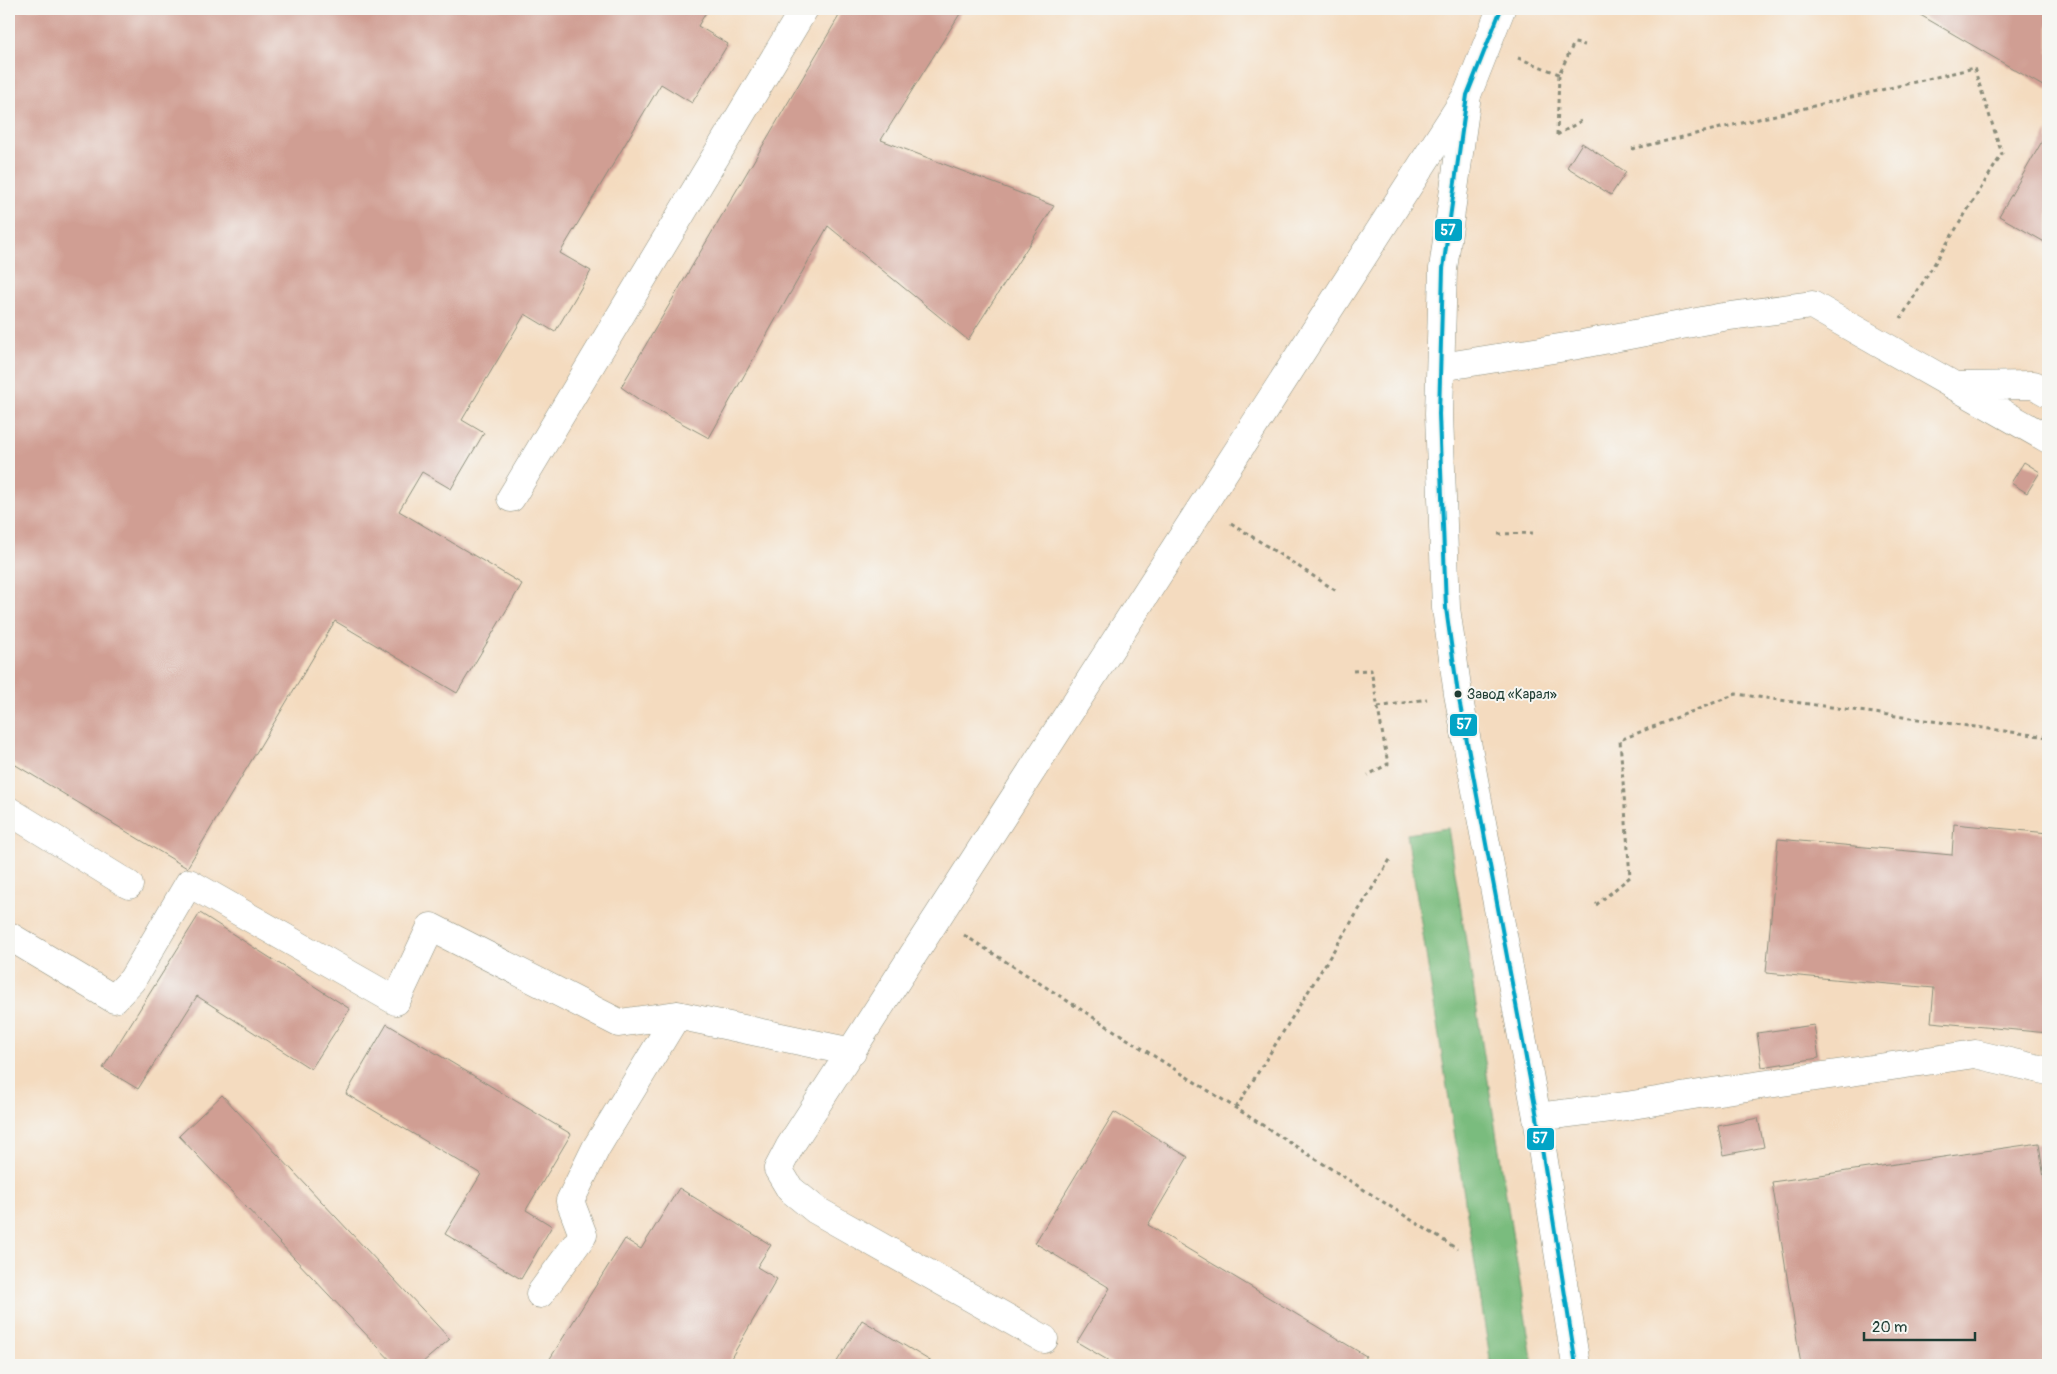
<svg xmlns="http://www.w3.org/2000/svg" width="2057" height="1374" font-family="Pangolin,sans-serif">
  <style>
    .forest { fill: #7abc7e; stroke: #4c7c59 }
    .building { fill: #d09e93 }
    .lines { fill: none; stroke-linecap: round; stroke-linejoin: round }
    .minor-casing { stroke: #8a8c7a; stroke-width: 29 }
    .major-casing { stroke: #8a8c7a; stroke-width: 29 }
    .path { stroke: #8a8c7a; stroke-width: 3; stroke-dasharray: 4 4; stroke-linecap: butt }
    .minor { stroke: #fff; stroke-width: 28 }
    .major { stroke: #fff; stroke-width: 28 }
    .bus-1-casing { stroke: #f6f6f2; stroke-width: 8 }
    .bus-1 { stroke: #02a4c6; stroke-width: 4 }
    .bus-dot { fill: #1f3d34; stroke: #f6f6f2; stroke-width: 2 }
    .labels { text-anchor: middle; stroke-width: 4; stroke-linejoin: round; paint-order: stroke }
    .bus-label { font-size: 14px; fill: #1f3d34; stroke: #f6f6f2; text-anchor: start }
    .line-badge { stroke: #f6f6f2; stroke-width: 2 }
    .badge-label { font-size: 14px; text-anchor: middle; font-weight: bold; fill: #fff }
  </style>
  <rect width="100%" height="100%" fill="#f6f6f2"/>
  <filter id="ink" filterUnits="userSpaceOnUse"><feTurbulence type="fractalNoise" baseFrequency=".02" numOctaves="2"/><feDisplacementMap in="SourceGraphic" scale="10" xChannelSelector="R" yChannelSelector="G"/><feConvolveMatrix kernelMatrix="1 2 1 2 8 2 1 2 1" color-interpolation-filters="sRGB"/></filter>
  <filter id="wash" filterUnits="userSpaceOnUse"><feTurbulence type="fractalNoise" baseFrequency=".0096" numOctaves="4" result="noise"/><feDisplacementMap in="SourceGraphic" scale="20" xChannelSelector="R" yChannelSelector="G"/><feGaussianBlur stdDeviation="1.12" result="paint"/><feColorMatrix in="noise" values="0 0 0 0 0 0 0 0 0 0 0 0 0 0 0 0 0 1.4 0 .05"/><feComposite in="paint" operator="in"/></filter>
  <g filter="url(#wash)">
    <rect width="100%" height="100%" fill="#f4dbbf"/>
    <!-- forest -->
    <path class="forest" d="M1448,828L1533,1365H1491L1407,834Z"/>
    <g id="blocks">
      <!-- building -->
      <path class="building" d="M9,9H708L698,26L728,44L692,103L661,84L560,253L591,271L555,332L525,314L462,420L484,433L451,489L422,472L399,511L522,584L457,693L335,621L187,868L9,761Z
        M843,9H963L881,140L1054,206L968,340L828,226L709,438L641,401L621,387Z
        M1910,9H2048V89Z
        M2048,131V244L1999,216Z
        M1582,143L1626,172L1611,195L1567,167Z
        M2024,462L2040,472L2027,493L2011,483Z
        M1954,824L2048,833V1033L1931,1022L1934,988L1766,973L1778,839L1952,855Z
        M200,913L350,1009L311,1069L197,996L138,1089L103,1068Z
        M387,1024L571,1134L526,1210L552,1226L521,1279L445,1234L481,1174L346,1094Z
        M1814,1025L1819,1058L1762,1067L1757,1033Z
        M222,1095L450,1339L422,1363L425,1365H395L179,1136Z
        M1114,1112L1188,1157L1148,1225L1366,1356L1360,1365H1116L1077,1342L1110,1288L1035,1243Z
        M1758,1118L1764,1147L1724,1155L1718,1126Z
        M2039,1143L2048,1208V1365H1801L1772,1182Z
        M679,1188L771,1245L757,1267L777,1279L727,1365H546L625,1239L641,1249Z
        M862,1320L937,1365H835Z"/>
    </g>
  </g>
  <g filter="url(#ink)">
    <use href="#blocks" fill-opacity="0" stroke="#8a8c7a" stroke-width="1"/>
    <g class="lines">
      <defs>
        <path id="minor" d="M1441,367L1572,346L1723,317L1812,305L2048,439
          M1957,386L2034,385L2048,393
          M511,498L804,9
          M9,811L129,885
          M9,936L114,999L132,980L189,883L396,1001L431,927L619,1023L677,1015L852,1052
          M1537,1117L1626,1106L1712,1092L1975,1054L2048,1071
          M540,1294L583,1235L570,1201L596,1148L677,1015
          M1044,1339L816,1210L790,1189L778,1169L790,1146L1467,95"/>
        <path id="major" d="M1501,9L1467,95L1443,269L1439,414L1446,608L1458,694L1537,1117L1576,1365"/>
      </defs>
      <!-- minor casing -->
      <use href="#minor" class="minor-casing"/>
      <!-- major casing -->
      <use href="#major" class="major-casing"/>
      <!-- path -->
      <path class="path" d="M1518,58L1559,74
        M1557,135L1559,74L1574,43L1585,45
        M1557,135L1581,121
        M1632,149L1974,68L2002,154L1901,318
        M1231,523L1338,592
        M1498,534L1533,533
        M1353,671L1371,670L1388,764L1368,775
        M1378,707L1427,699
        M1596,905L1630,877L1620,740L1736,694L2048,737
        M964,935L1457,1249
        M1236,1108L1391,858"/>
      <!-- minor -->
      <use href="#minor" class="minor"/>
      <!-- major -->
      <use href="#major" class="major"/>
      <defs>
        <path id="bus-1" d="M1501,9L1467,95L1443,269L1439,414L1446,608L1458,694L1537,1117L1576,1365"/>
      </defs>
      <!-- bus-1 casing -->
      <use href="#bus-1" class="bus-1-casing"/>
      <!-- bus-1 -->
      <use href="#bus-1" class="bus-1"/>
    </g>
  </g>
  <!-- markers -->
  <circle class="bus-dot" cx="1458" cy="694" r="4.5"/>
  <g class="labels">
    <!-- bus labels -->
    <g class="bus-label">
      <text x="1467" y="699">Завод «Карал»</text>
    </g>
  </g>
  <g class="line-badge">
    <rect x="1434" y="218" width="29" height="24" rx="5" fill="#02a4c6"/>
    <rect x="1449" y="713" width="29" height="24" rx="5" fill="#02a4c6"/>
    <rect x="1526" y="1127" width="29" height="24" rx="5" fill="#02a4c6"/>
  </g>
  <g class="badge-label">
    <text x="1448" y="235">57</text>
    <text x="1464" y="729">57</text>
    <text x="1540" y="1143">57</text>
  </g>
  <!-- margin -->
  <rect width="2057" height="1374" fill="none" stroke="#f6f6f2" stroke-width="30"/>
  <!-- scale -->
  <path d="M1864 1332v8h111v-8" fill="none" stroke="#1f3d34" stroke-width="2.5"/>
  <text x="1872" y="1332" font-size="15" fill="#1f3d34" stroke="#f6f6f2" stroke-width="4" paint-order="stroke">20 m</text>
</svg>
